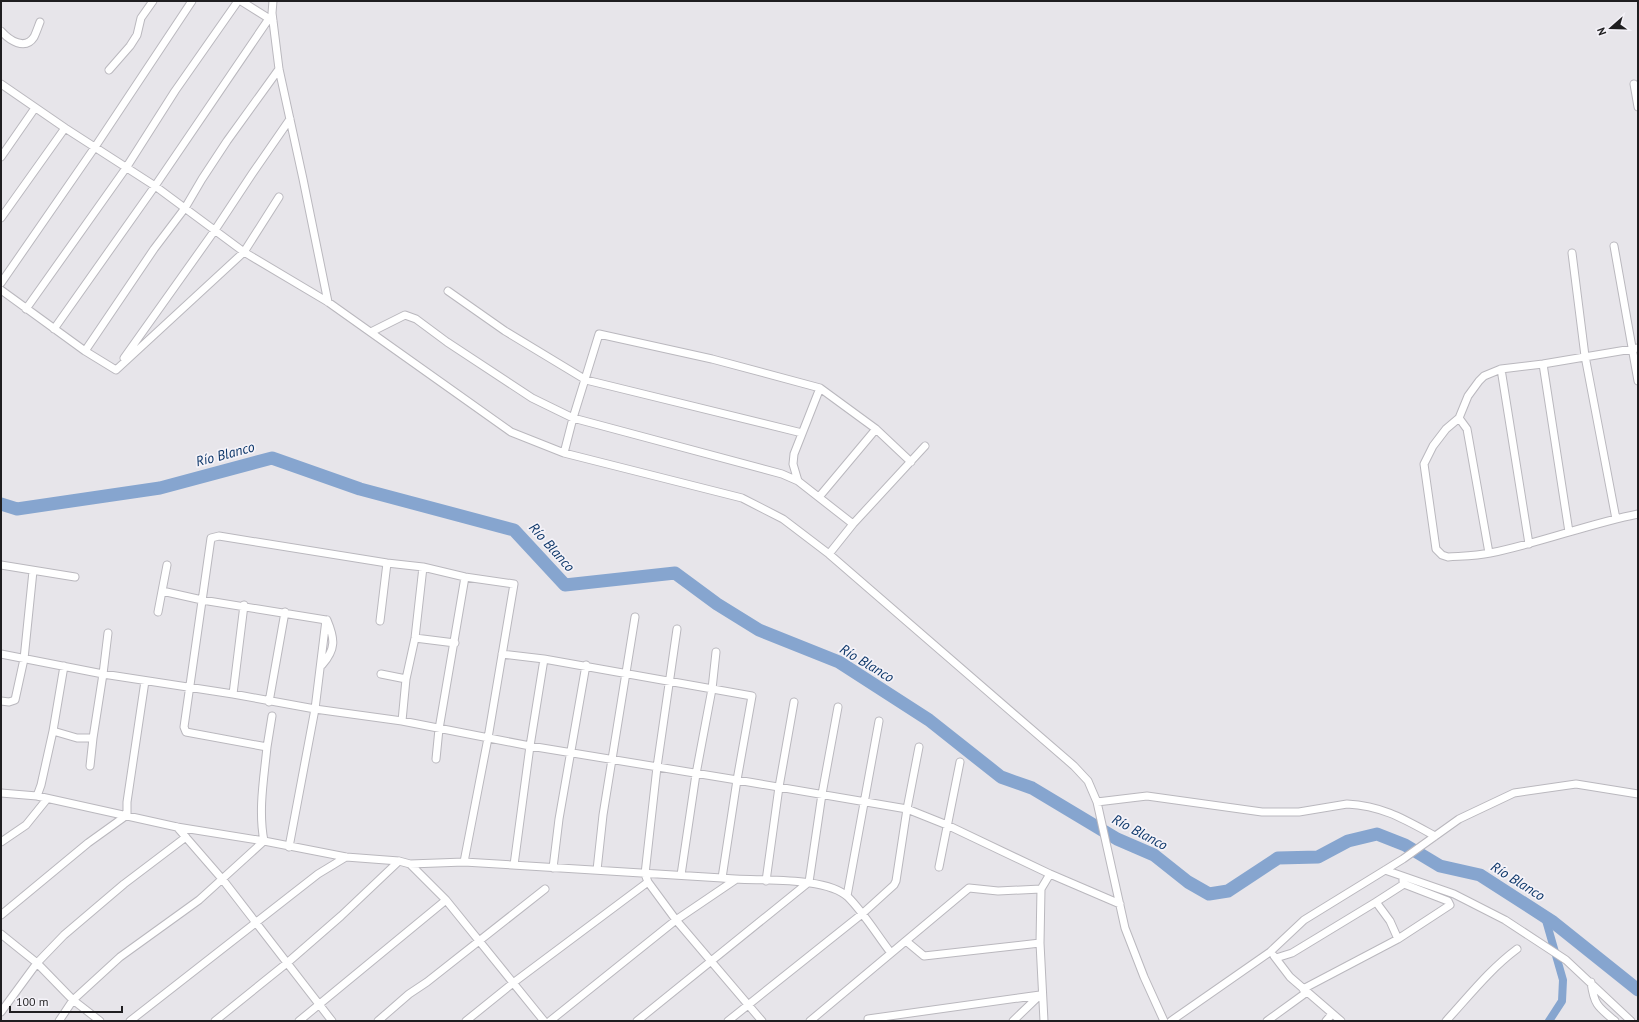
<svg xmlns="http://www.w3.org/2000/svg" width="1639" height="1022" font-family="'PT Sans',sans-serif">
  <style>
    .lines { fill: none; stroke-linecap: round; stroke-linejoin: round }
    .canal { stroke: #86a5cf; stroke-width: 8 }
    .river { stroke: #86a5cf; stroke-width: 13 }
    .street-casing { stroke: #bab8be; stroke-width: 9 }
    .street { stroke: #fff; stroke-width: 7 }
    .labels { text-anchor: middle; stroke-width: 3.5; stroke-linejoin: round; paint-order: stroke }
    .water-label { font-size: 14px; font-style: italic; fill: #0c3669; stroke: #f4f2f8 }
  </style>
  <rect width="100%" height="100%" fill="#e7e5ea"/>
  <g class="lines">
    <!-- canal -->
    <path class="canal" d="M1545,917L1563,980L1562,1001L1549,1021"/>
    <!-- river -->
    <path class="river" d="M1,504L17,509L160,488L272,458L360,489L514,530L565,585L675,573L717,604L759,630L839,662L929,720L1001,777L1032,788L1117,839L1154,855L1188,882L1209,894L1228,891L1278,858L1318,857L1348,841L1377,834L1405,845L1440,866L1480,875L1553,922L1638,990"/>
    <defs>
      <path id="street" d="M241,1L273,21
        M273,1L272,13L279,69L303,179L328,302
        M1,31C9,40 25,51 34,37C36,33 38,27 40,22
        M109,70L130,46L137,35L141,18L153,1
        M1,84L65,128L155,186L244,252L328,302L511,432L564,453L742,498L783,519L829,554L1074,766L1088,781L1097,802L1125,928L1144,977L1164,1021
        M1634,84L1638,107
        M1,157L35,108
        M1,218L65,128
        M1614,246L1638,381
        M1572,253L1585,356L1616,519
        M1,283L95,147L192,1
        M1,290L85,351L116,370L244,252L279,197
        M448,291L505,331L586,380L802,433
        M26,309L126,168L175,91L238,1
        M54,329L155,186L268,20
        M371,332L405,315L416,319L447,342L532,398L573,418L782,474L798,481L853,524
        M1638,348L1543,364L1501,369L1484,376L1479,381L1468,396L1459,418L1446,429L1433,446L1424,464L1436,549L1442,555L1448,557C1462,556 1476,556 1490,553C1540,543 1588,524 1638,514
        M85,351L154,249L185,208L202,179L227,141L279,69
        M124,358L215,230L252,174L290,119
        M1543,364L1569,532
        M1501,369L1529,544
        M1459,418L1467,429L1489,553
        M564,453L573,418L599,334L712,359L820,388L876,429L911,462
        M798,481L793,464L794,454L820,388
        M819,497L876,429
        M829,554L853,524L925,446
        M1,565L75,577
        M162,591L167,565
        M158,612L162,591L202,600L326,620
        M380,621L387,563
        M677,629L657,767L645,874L648,882L676,920L762,1021
        M415,638L455,643
        M1,654L103,674L233,694L315,709L402,721L530,746L737,780L907,809L947,825L1050,874L1120,904
        M502,654L544,659L752,696L737,780L722,878
        M322,665C336,649 335,639 327,620
        M381,674L406,679
        M233,694L244,605
        M1,701L9,702L15,700L24,659L33,571
        M269,702L285,612
        M402,721L406,679L415,638L423,567
        M53,731L64,666
        M267,747L272,716
        M436,759L439,729L465,577
        M90,766L93,738
        M1,793L37,796L177,827L264,841L346,857L399,861L410,864L464,862L722,878C754,882 825,875 848,897C864,913 877,935 891,953
        M37,796L41,785L53,731L77,738H93L103,674L108,633
        M1097,802L1147,796L1262,812H1299L1347,804C1383,806 1404,819 1435,836
        M177,827L223,880L332,1021
        M1,842L26,825L47,799
        M289,847L315,709L326,620
        M410,864L446,900L544,1021
        M514,865L530,746L544,659
        M939,867L960,762
        M553,868L559,819L586,665
        M597,870L603,815L635,617
        M1385,870L1454,894L1505,920L1566,960L1631,1021
        M681,875L696,774L712,689L716,652
        M766,881L779,787L794,702
        M847,896L879,721
        M1376,902L1404,884
        M1,915L88,843L127,815V802L145,681
        M1,934L37,963L73,1000L100,1021
        M906,941L924,956L1040,943
        M1274,956L1290,977L1341,1021
        M1276,958L1292,953L1376,902L1390,921L1398,939
        M1591,982C1594,1005 1598,1007 1615,1021
        M1303,989L1398,939L1450,905L1448,901L1404,884L1403,881V877
        M1,1012L37,963L64,935L124,884L186,837
        M868,1019L1040,995
        M59,1021L73,1000L120,957L199,900L264,841C258,810 264,778 267,747L186,732L184,727L211,538L219,536L387,563L423,567L465,577L514,584L488,738L464,862
        M130,1021L318,874L346,857
        M215,1021L287,963L341,916L399,861
        M299,1021L446,900
        M378,1021L409,994L427,982L545,889
        M466,1021L513,983L648,882
        M550,1021L676,920L735,880
        M637,1021L809,882L822,794L838,707
        M728,1021L862,914L894,885L896,881L907,809L919,747
        M810,1021L969,888L998,891L1041,889
        M1013,1021L1040,995
        M1044,1021L1040,943L1041,889L1050,874
        M1171,1021L1270,952L1304,920L1403,859L1459,819L1514,793L1576,784L1638,794
        M1267,1021L1307,992
        M1326,1021L1332,1014
        M1446,1021C1469,996 1490,969 1517,949"/>
    </defs>
    <!-- street casing -->
    <use href="#street" class="street-casing"/>
    <!-- street -->
    <use href="#street" class="street"/>
  </g>
  <g class="labels">
    <!-- water labels -->
    <g class="water-label">
      <text transform="translate(225 454) rotate(-15)" y="5">Río Blanco</text>
      <text transform="translate(552 547) rotate(48)" y="5">Río Blanco</text>
      <text transform="translate(867 663) rotate(31)" y="5">Río Blanco</text>
      <text transform="translate(1140 832) rotate(28)" y="5">Río Blanco</text>
      <text transform="translate(1518 881) rotate(32)" y="5">Río Blanco</text>
    </g>
  </g>
  <!-- border -->
  <rect width="1639" height="1022" fill="none" stroke="#1f1e20" stroke-width="4"/>
  <!-- north arrow -->
  <g transform="translate(1611 28) rotate(250)" stroke="#f4f2f8" stroke-width="3" paint-order="stroke">
  <path d="M0-3L7 15L0 10L-7 15Z" fill="#1f1e20"/>
  <text y="-6" font-size="11" font-weight="bold" text-anchor="middle" fill="#1f1e20">N</text>
  </g>
  <!-- scale -->
  <path d="M10 1006v6h112v-6" fill="none" stroke="#1f1e20" stroke-width="2"/>
  <text x="16" y="1006" font-size="12" fill="#1f1e20" stroke="#f4f2f8" stroke-width="3" paint-order="stroke">100 m</text>
</svg>
